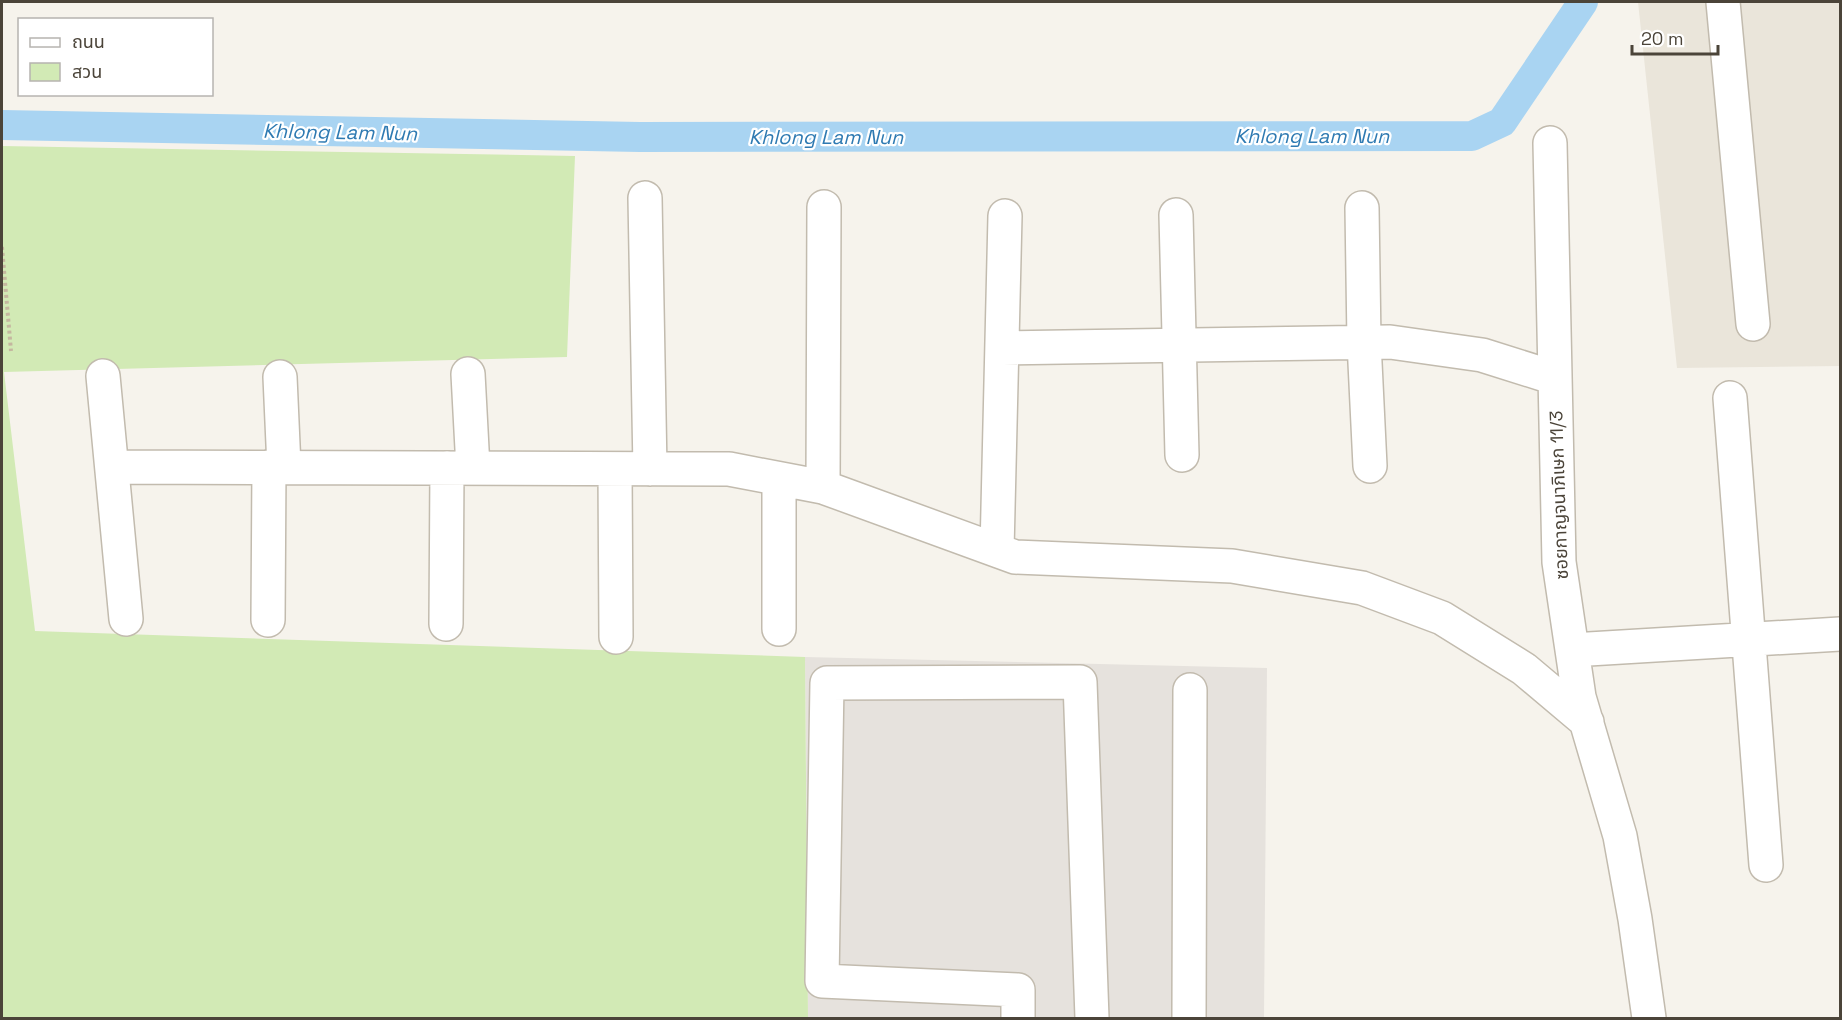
<svg xmlns="http://www.w3.org/2000/svg" width="1842" height="1020" font-family="'Space Grotesk','Noto Sans Thai',sans-serif">
  <style>
    .residential { fill: #eae5da }
    .industrial { fill: #e6e2dd }
    .green { fill: #d2eab5 }
    .lines { fill: none; stroke-linecap: round; stroke-linejoin: round }
    .canal { stroke: #a9d4f2; stroke-width: 30 }
    .minor-casing { stroke: #c2bbae; stroke-width: 36 }
    .path { stroke: #c4b79f; stroke-width: 4; stroke-dasharray: 3 3; stroke-linecap: butt }
    .minor { stroke: #fff; stroke-width: 33 }
    .labels { text-anchor: middle; stroke-width: 4.5; stroke-linejoin: round; paint-order: stroke }
    .street-label { font-size: 18px; fill: #4b4439; stroke: #fff }
    .water-label { font-size: 20px; font-style: italic; fill: #2e7ab2; stroke: #fff }
  </style>
  <rect width="100%" height="100%" fill="#f6f3ec"/>
  <!-- residential -->
  <path class="residential" d="M1638,2H1840V366L1677,368Z"/>
  <!-- industrial -->
  <path class="industrial" d="M805,657L1267,668L1264,1018H808Z"/>
  <!-- green -->
  <path class="green" d="M2,146L575,156L567,357L4,372L35,631L805,657L808,1018H2Z"/>
  <g class="lines">
    <!-- canal -->
    <path class="canal" d="M2,125L640,137L1472,136L1502,122L1583,2"/>
    <defs>
      <path id="minor" d="M1723,2L1753,324
        M1550,143L1559,562L1579,697L1620,836L1635,919L1649,1018
        M645,198L650,469
        M1362,208L1364,342L1370,466
        M1176,215L1182,455
        M1003,348L1390,342L1482,355L1555,378
        M468,374L473,468
        M103,376L126,619
        M280,377L284,467
        M1730,398L1766,865
        M112,467L729,469L823,487L1015,557L1232,566L1362,588L1442,618L1524,669L1587,722
        M615,469L616,637
        M823,487L824,207
        M997,550L1005,216
        M268,620L269,467
        M446,624L447,468
        M779,629V479
        M1572,650L1840,634
        M1018,1018V990L822,981L827,683L1080,682L1092,1018
        M1189,1018L1190,690"/>
    </defs>
    <!-- minor casing -->
    <use href="#minor" class="minor-casing"/>
    <!-- path -->
    <path class="path" d="M2,247L11,351"/>
    <!-- minor -->
    <use href="#minor" class="minor"/>
  </g>
  <g class="labels">
    <!-- street labels -->
    <g class="street-label">
      <text transform="translate(1559 495) rotate(-92)" y="6">ซอยกาญจนาภิเษก 11/3</text>
    </g>
    <!-- water labels -->
    <g class="water-label">
      <text transform="translate(340 132) rotate(1)" y="7">Khlong Lam Nun</text>
      <text x="1312" y="143">Khlong Lam Nun</text>
      <text x="826" y="144">Khlong Lam Nun</text>
    </g>
  </g>
  <!-- border -->
  <rect width="1842" height="1020" fill="none" stroke="#4b4439" stroke-width="6"/>
  <!-- legend -->
  <rect x="18" y="18" width="195" height="78" fill="#ffffff" stroke="#b7b4b0" stroke-width="1.5"/>
  <rect x="30" y="38" width="30" height="9" fill="#ffffff" stroke="#b7b4b0" stroke-width="1.5"/>
  <text x="72" y="48" font-size="18" fill="#4b4439">ถนน</text>
  <rect x="30" y="63" width="30" height="18" fill="#d2eab5" stroke="#b7b4b0" stroke-width="1.5"/>
  <text x="72" y="78" font-size="18" fill="#4b4439">สวน</text>
  <!-- scale -->
  <path d="M1632 45v9h86v-9" fill="none" stroke="#4b4439" stroke-width="3"/>
  <text x="1641" y="45" font-size="18" fill="#4b4439" stroke="#ffffff" stroke-width="4.5" paint-order="stroke">20 m</text>
</svg>
